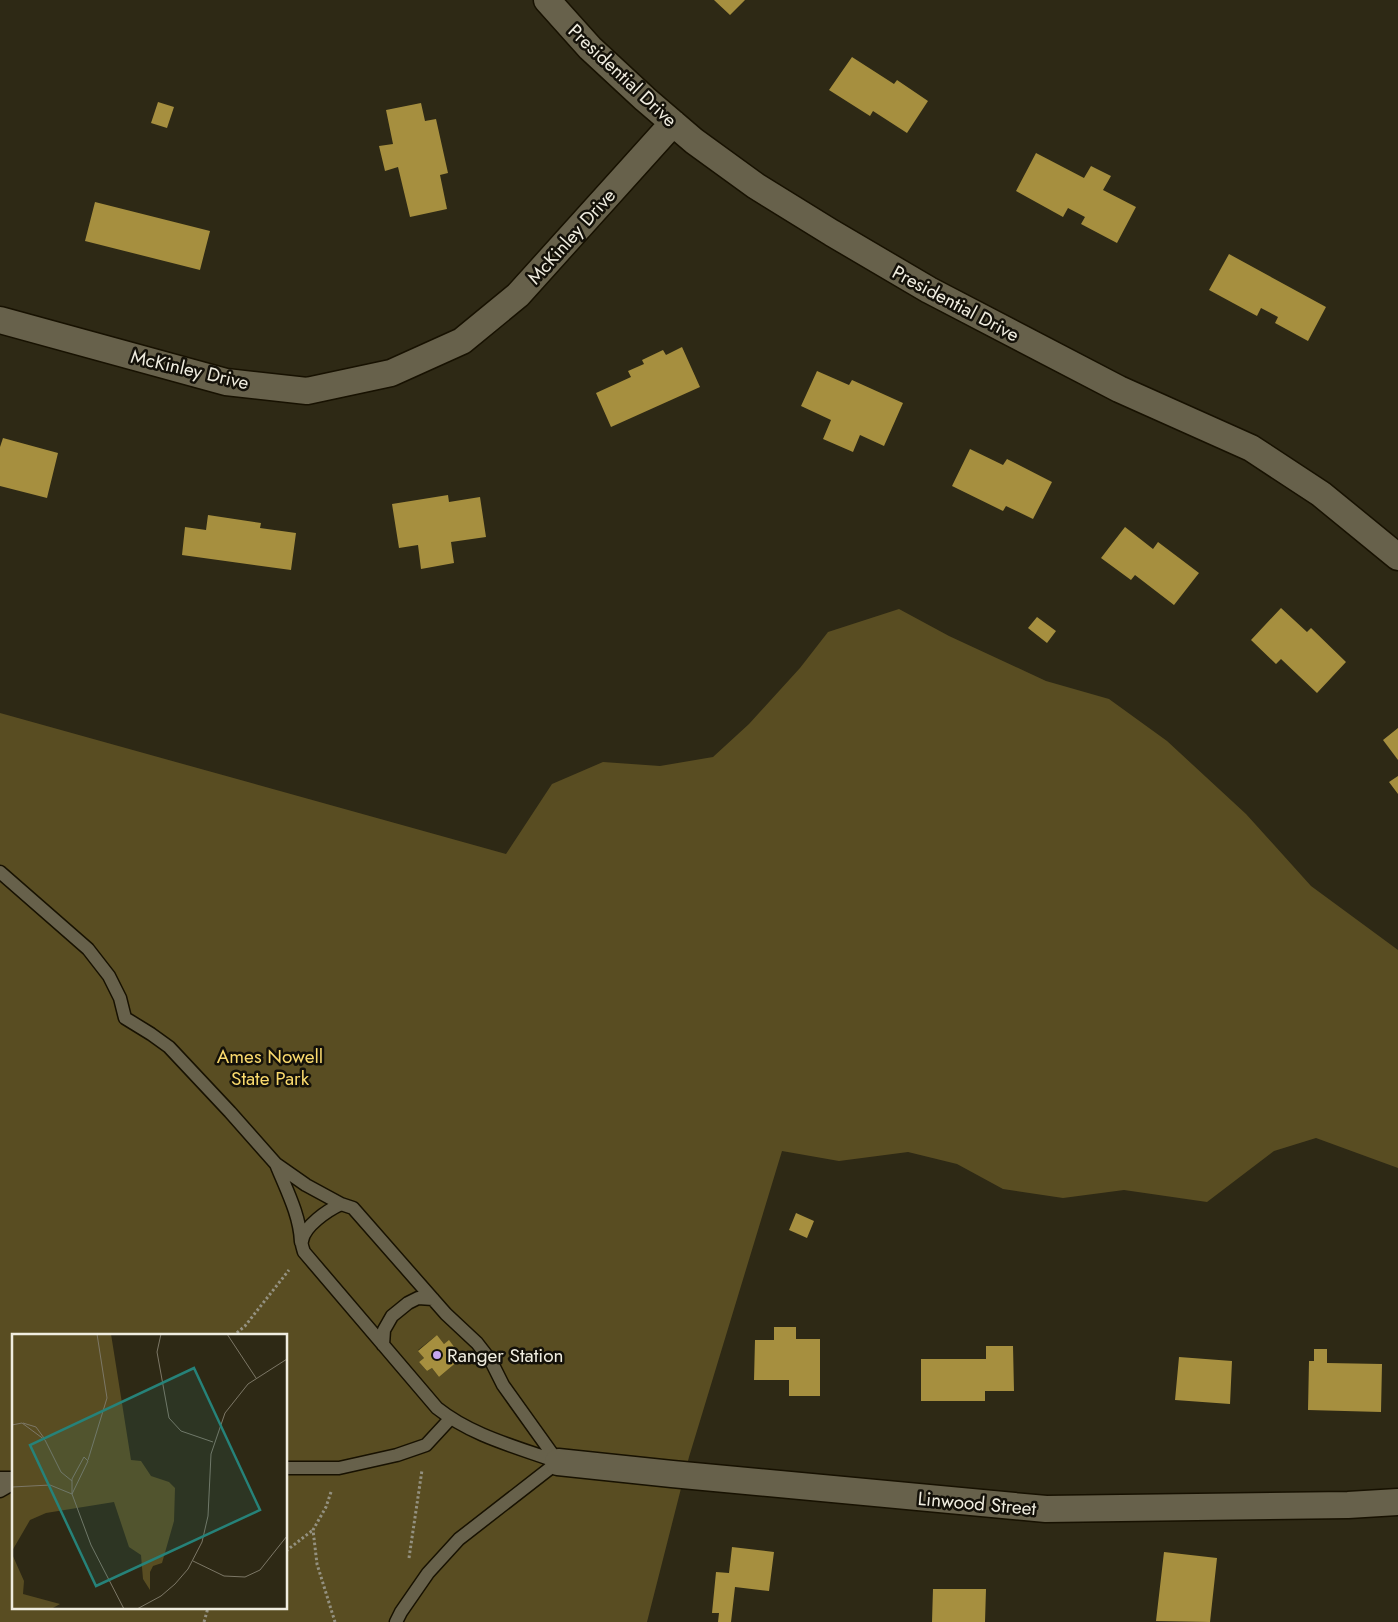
<svg xmlns="http://www.w3.org/2000/svg" width="1398" height="1622" font-family="Jost,sans-serif">
  <style>
    .green { fill: #594d22; fill-rule: evenodd }
    .building { fill: #a68f3f }
    .lines { fill: none; stroke-linecap: round; stroke-linejoin: round }
    .lane-casing { stroke: #171101; stroke-width: 15 }
    .street-casing { stroke: #171101; stroke-width: 29 }
    .path { stroke: #949180; stroke-width: 3; stroke-dasharray: 2.5 2.5; stroke-linecap: butt }
    .lane { stroke: #67614b; stroke-width: 12 }
    .street { stroke: #67614b; stroke-width: 26 }
    .poi-dot { fill: #c6a6f0; stroke: #141109; stroke-width: 2 }
    .labels { text-anchor: middle; stroke-width: 5; stroke-linejoin: round; paint-order: stroke }
    .street-label { font-size: 19px; fill: #f0ede0; stroke: #141109 }
    .park-label { font-size: 19px; fill: #fada6d; stroke: #141109 }
    .poi-label { font-size: 19px; fill: #f0ede0; stroke: #141109; text-anchor: start }
    .inset-road { fill: none; stroke: #7c7766; stroke-width: 1 }
    .view { fill: #268279; fill-opacity: 0.15; stroke: #268279; stroke-width: 2.5 }
    .inset-edge { fill: none; stroke: #f0ede0; stroke-width: 2.5 }
  </style>
  <rect width="100%" height="100%" fill="#2e2915"/>
  <!-- green -->
  <path class="green" d="M899,609L949,636L1046,681L1109,699L1167,741L1246,814L1311,886L1398,950V1168L1316,1138L1274,1151L1207,1202L1124,1190L1063,1198L1003,1189L957,1164L908,1152L839,1161L782,1151L689,1457L647,1622H0V713L506,854L552,784L603,762L660,766L713,757L749,724L800,668L828,632ZM437,1335L444,1344L449,1341L455,1348L450,1352L458,1361L439,1377L432,1368L427,1371L419,1362L424,1358L418,1350ZM14,1336H286V1608H14Z"/>
  <!-- building -->
  <path class="building" d="M714,0H745L730,15Z
    M852,57L894,84L897,80L928,101L907,133L873,111L870,116L829,90Z
    M158,102L174,107L167,128L151,123Z
    M421,103L425,121L436,119L448,173L440,175L447,209L410,217L398,167L385,171L379,146L393,144L386,110Z
    M1036,153L1084,178L1091,166L1111,176L1103,190L1136,207L1117,243L1081,224L1085,217L1068,208L1063,217L1016,191Z
    M95,202L210,231L200,270L85,241Z
    M1229,254L1326,307L1308,341L1275,323L1278,317L1261,308L1257,316L1209,290Z
    M682,347L700,387L611,427L596,393L631,377L628,371L644,364L642,360L663,350L666,355Z
    M817,371L849,385L852,380L903,403L884,446L860,435L853,452L823,439L831,420L801,406Z
    M3,438L58,453L47,498L0,486V447Z
    M970,449L1003,465L1007,459L1052,482L1033,519L1006,506L1003,511L952,486Z
    M448,495L449,502L480,497L486,537L451,542L454,563L421,569L418,545L399,548L392,504Z
    M208,515L261,523L260,528L296,533L291,570L182,555L185,527L206,530Z
    M1125,527L1153,549L1158,542L1199,573L1174,605L1135,575L1131,580L1101,558Z
    M1281,608L1307,632L1311,628L1346,662L1317,693L1281,659L1276,664L1251,640Z
    M1037,617L1056,631L1047,643L1028,628Z
    M1398,728V760L1383,740Z
    M1398,776V794L1389,782Z
    M796,1213L814,1221L807,1238L789,1230Z
    M774,1327H796V1339H820V1396H789V1380H754L755,1340H774Z
    M437,1335L444,1344L449,1340L455,1348L450,1352L458,1361L439,1377L432,1368L427,1371L419,1362L424,1358L418,1351Z
    M986,1346H1013L1014,1391H985V1401H921V1359H986Z
    M1314,1349H1327V1363L1382,1364L1381,1412L1308,1410L1309,1361H1314Z
    M1179,1357L1232,1361L1230,1404L1175,1400Z
    M732,1547L774,1552L769,1591L735,1587L731,1622H718L719,1613H712L716,1572L729,1573Z
    M1164,1552L1217,1558L1210,1622L1156,1621Z
    M933,1589H986L985,1622H932Z"/>
  <g class="lines">
    <defs>
      <path id="lane" d="M0,872L88,949L109,976L120,998L125,1018L151,1034L169,1047L230,1112L276,1164L306,1185L341,1204
        M276,1164C286,1189 300,1215 301,1242
        M341,1204L353,1208L446,1314L477,1343L491,1361L503,1385L558,1462C517,1447 472,1436 437,1408L304,1252C303,1249 301,1244 302,1241C304,1226 328,1210 341,1204Z
        M383,1345L384,1330L392,1316L408,1303L418,1298L433,1299
        M286,1468H339L397,1455L426,1445L450,1419
        M0,1478H14
        M0,1491L14,1483
        M396,1622L401,1612L428,1573L459,1539L558,1462"/>
      <path id="street" d="M547,0L590,48L645,99L694,141L756,186L832,233L929,290L1119,389L1251,448L1321,494L1398,557
        M0,320L226,382L307,391L391,373L462,341L518,295L673,123
        M558,1462L672,1474L1046,1509L1348,1505L1398,1502"/>
    </defs>
    <!-- lane casing -->
    <use href="#lane" class="lane-casing"/>
    <!-- street casing -->
    <use href="#street" class="street-casing"/>
    <!-- path -->
    <path class="path" d="M233,1336L245,1326L289,1270
      M331,1492L326,1507L313,1530L317,1564L335,1622
      M286,1551L313,1530
      M409,1558L422,1470
      M204,1622L208,1608"/>
    <!-- lane -->
    <use href="#lane" class="lane"/>
    <!-- street -->
    <use href="#street" class="street"/>
  </g>
  <!-- markers -->
  <circle class="poi-dot" cx="437" cy="1355" r="5"/>
  <g class="labels">
    <!-- street labels -->
    <g class="street-label">
      <text transform="translate(623 75) rotate(43)" y="7">Presidential Drive</text>
      <text transform="translate(571 236) rotate(-48)" y="7">McKinley Drive</text>
      <text transform="translate(956 303) rotate(28)" y="7">Presidential Drive</text>
      <text transform="translate(190 369) rotate(13)" y="7">McKinley Drive</text>
      <text transform="translate(977 1503) rotate(5)" y="7">Linwood Street</text>
    </g>
    <!-- park labels -->
    <g class="park-label">
      <text x="270" y="1063">Ames Nowell<tspan x="270" dy="22">State Park</tspan></text>
    </g>
    <!-- poi labels -->
    <g class="poi-label">
      <text x="447" y="1362">Ranger Station</text>
    </g>
  </g>
  <!-- overview -->
  <g transform="translate(12 1334)">
    <rect width="275" height="275" fill="#2e2915"/>
    <path d="M0,0H99L119,126L129,127L139,142L157,148L163,154L162,187L150,229L141,232L138,238V256L131,245L129,221L117,213L102,168L34,179L18,186L0,217ZM0,220L12,247L11,260L48,270L39,275H0Z" fill="#594d22"/>
    <path class="inset-road" d="M149,0L145,18L157,84L169,97L201,108M215,0L244,44M11,89L24,93L32,104M0,91L10,89L33,106L49,138L60,147M76,126L95,64L85,0M0,153L38,151L60,160M60,160L76,127L72,123L60,145V160L79,211L112,275M181,227L212,242L233,243L248,236L275,202M125,275L149,262L163,250L176,235L190,208L196,182L199,120L213,79L236,50L275,25"/>
    <path class="view" d="M182,34L248,176L84,252L18,111Z"/>
    <rect width="275" height="275" class="inset-edge"/>
  </g>
</svg>
